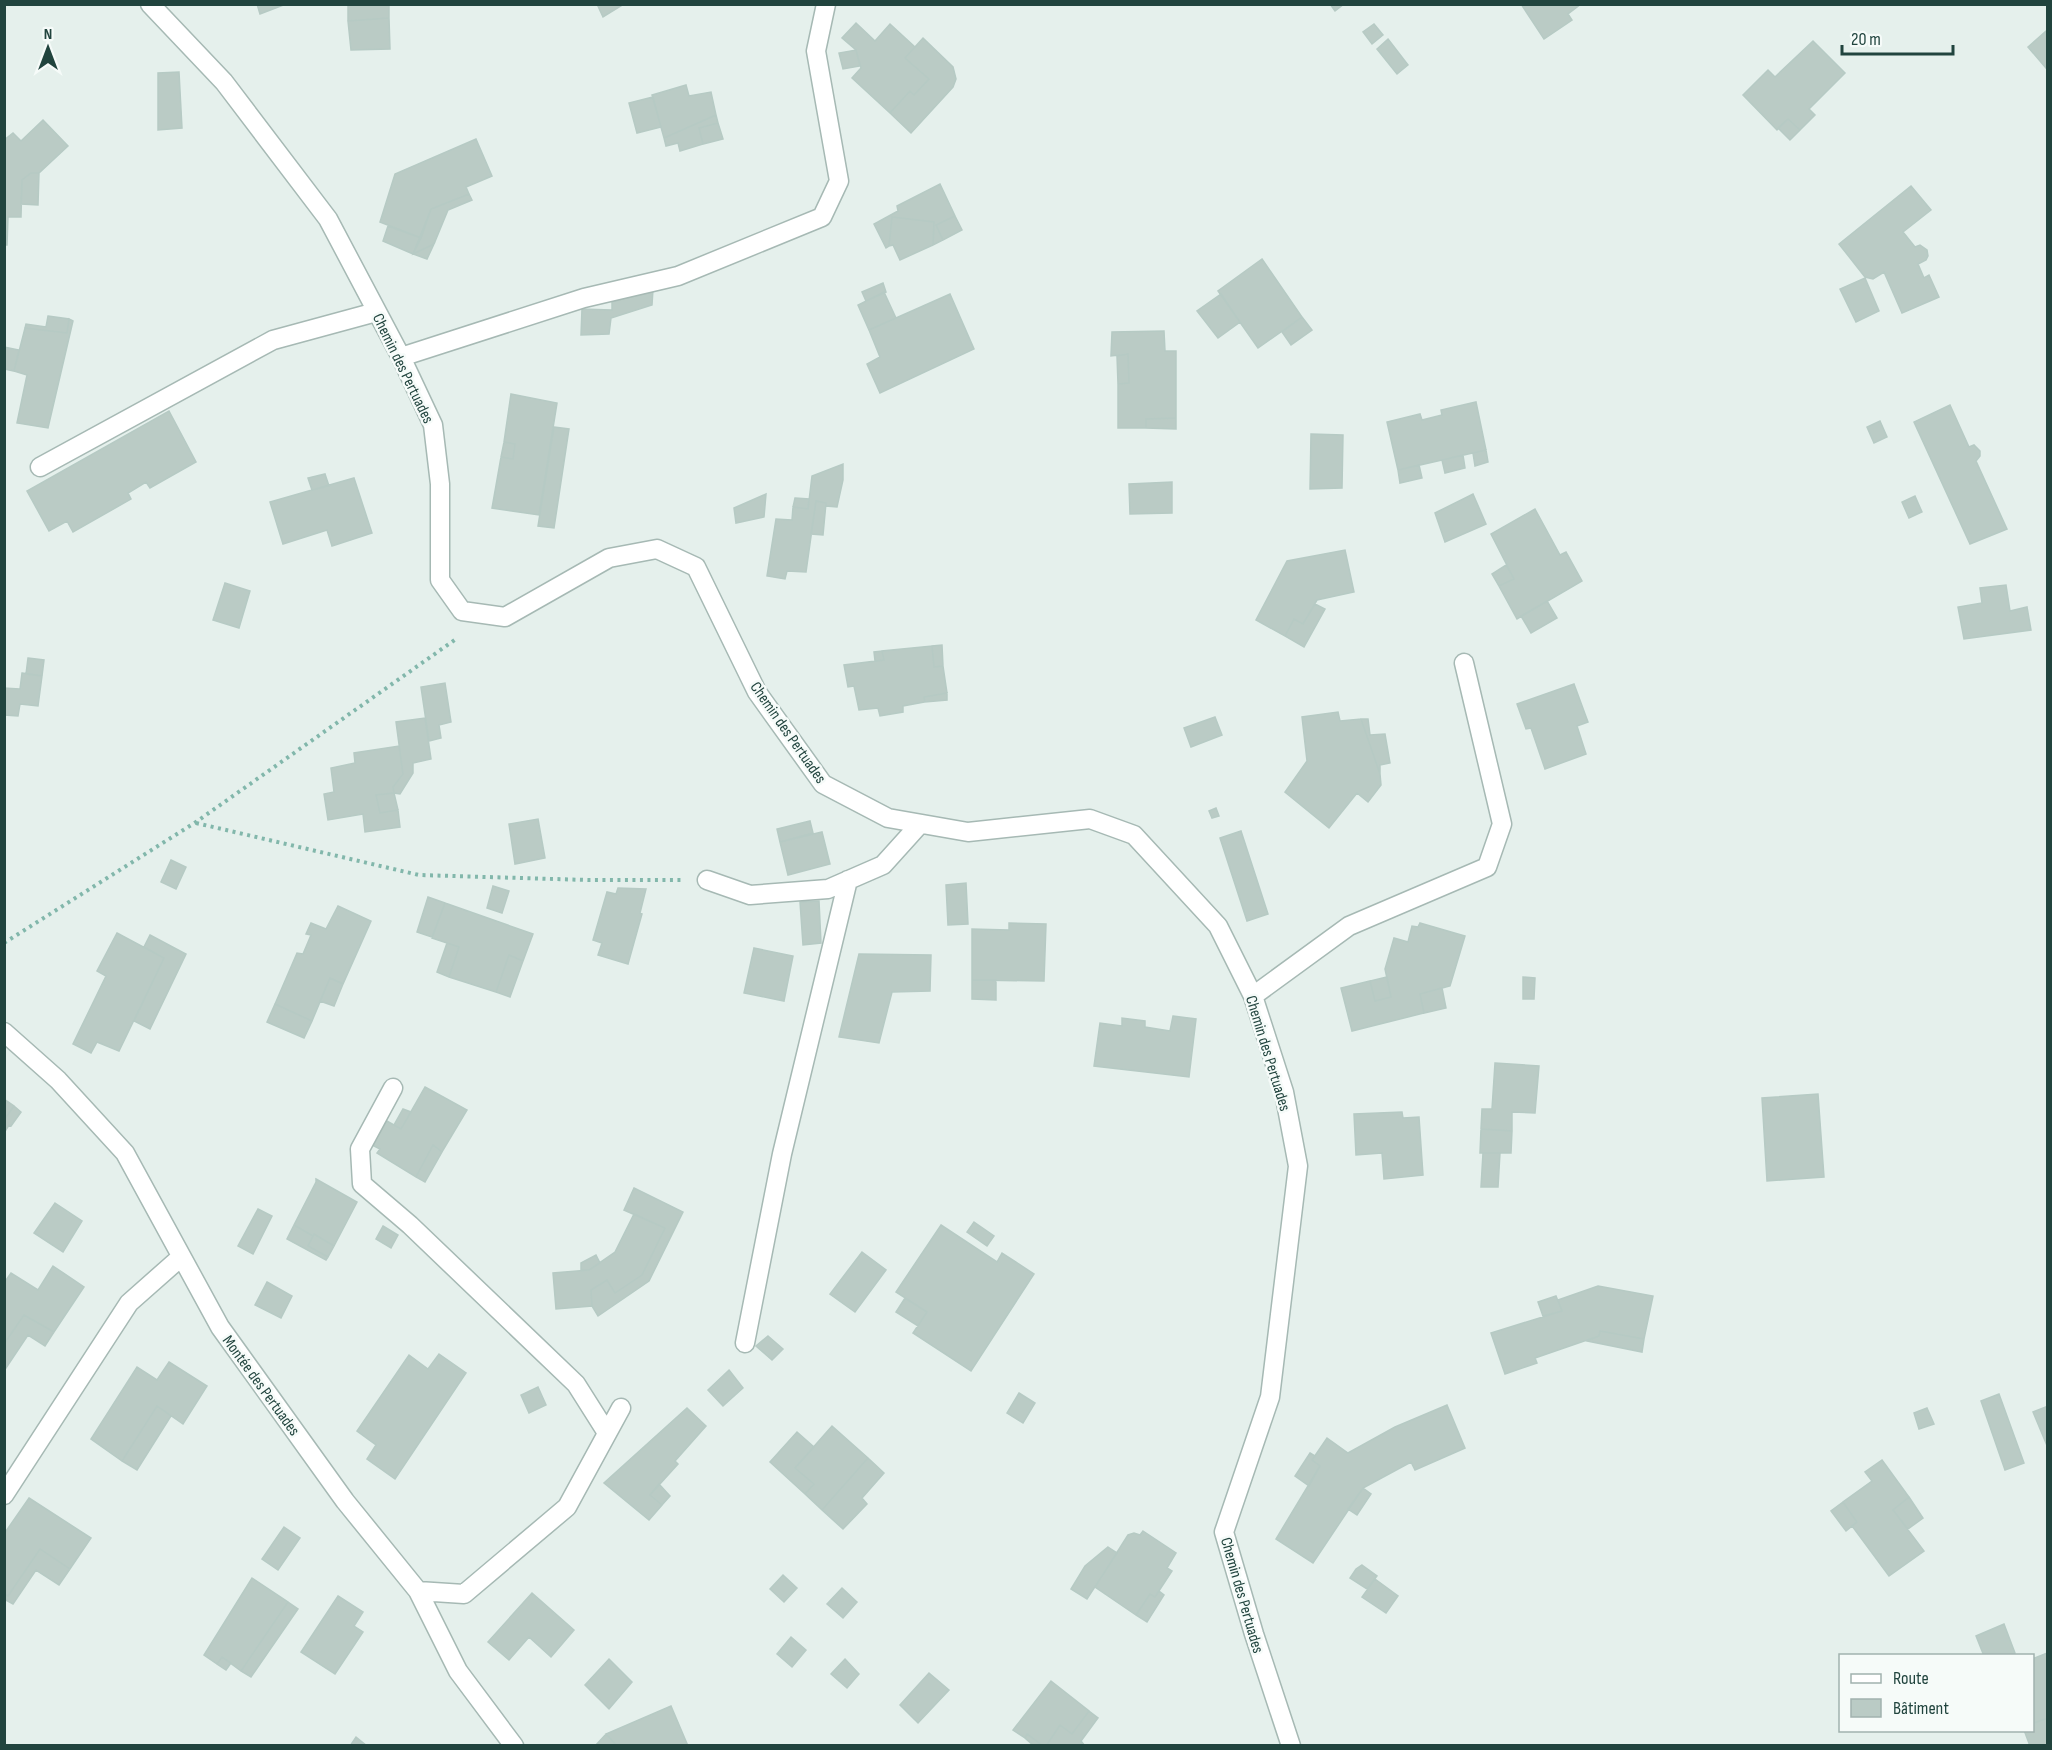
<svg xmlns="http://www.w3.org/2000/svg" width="2052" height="1750" font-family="'Sofia Sans Condensed',sans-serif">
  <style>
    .building { fill: #bacbc5; stroke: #b6cac4; stroke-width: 1.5 }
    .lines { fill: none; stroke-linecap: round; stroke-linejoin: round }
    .minor-casing { stroke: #a6b9b4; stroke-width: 21 }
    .path { stroke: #82b7ab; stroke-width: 4; stroke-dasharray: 3 4.5; stroke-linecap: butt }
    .minor { stroke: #fff; stroke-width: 18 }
    .labels { text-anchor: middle; stroke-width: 5; stroke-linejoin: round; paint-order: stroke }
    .street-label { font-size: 16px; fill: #21443e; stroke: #f6fbf9 }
  </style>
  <rect width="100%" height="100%" fill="#e5f0ec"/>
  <!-- building -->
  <path class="building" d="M257,4H286L260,14Z
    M348,4H389V18L348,21Z
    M597,4H624L603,17Z
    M1330,4H1344L1335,11Z
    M1521,4H1581L1568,14L1572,20L1544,39Z
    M389,18L390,49L351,50L348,21Z
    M856,23L875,41L890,24L915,47L905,58L929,79L914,95L910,91L890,113L852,78L861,68L856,50L842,38Z
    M1374,24L1383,35L1372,44L1363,32Z
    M2046,31L2048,67L2046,68L2028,47Z
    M923,38L953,67L956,79L953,87L911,133L890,113L910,91L914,95L929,79L905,58Z
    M1388,39L1408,65L1397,74L1377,49Z
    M1813,41L1845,73L1809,109L1815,115L1800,130L1788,119L1777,130L1743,95L1768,70L1775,77Z
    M856,50L860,66L843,69L839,53Z
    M179,72L182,128L158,130V73Z
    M686,85L689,96L711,92L716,115L664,138L652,95Z
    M653,97L661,127L637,133L629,103Z
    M716,115L718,123L699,128L703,144L680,151L678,143L666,146L664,138Z
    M1788,119L1800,130L1790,140L1778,128Z
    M43,120L68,146L39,173H31L22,180L21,217H8L7,245H4V140L13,133L21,141Z
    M718,123L723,139L703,144L699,128Z
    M476,139L492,176L466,187L469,194L431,209L421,238L380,222L395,174Z
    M31,173H39L38,205L21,204L22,180Z
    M940,184L955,216L936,225L943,240L933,245L934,222L892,217L889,246L886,248L874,224L898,211L897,206Z
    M1911,186L1931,210L1903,232L1915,247L1920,245L1927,250L1928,256L1926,260L1918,264L1924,278L1929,275L1939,297L1902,313L1884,272L1873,279L1865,277L1839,244Z
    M469,194L472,200L448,210L434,244L413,254L431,209Z
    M955,216L962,230L943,240L936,225Z
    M892,217L934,222L933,245L900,260L893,245L889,246Z
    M388,226L421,238L413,254L383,241Z
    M434,244L427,259L413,254Z
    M1262,259L1302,317L1258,348L1218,291Z
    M1865,278L1879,311L1856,322L1840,289Z
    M883,283L886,292L866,301L862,292Z
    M653,289L652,305L611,318L609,334L581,335L582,309L612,310V302Z
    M884,292L896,318L869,330L858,305Z
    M950,294L974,349L880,393L867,364L880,357L869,330Z
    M1221,294L1240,322L1218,338L1197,311Z
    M48,316L69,319L67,333L25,328L26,324L46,327Z
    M1302,317L1312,330L1291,345L1282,332Z
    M69,319L73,321L48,428L17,423L27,375L14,371L25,328L67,333Z
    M1164,331L1165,351H1176V418L1146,419V428H1118V384L1129,383L1128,354L1111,356L1112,332Z
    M4,347L19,350L14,371L4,369Z
    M1128,354L1129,383L1118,384L1117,356Z
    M511,394L557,403L539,515L492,508L501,457L513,459L515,444L504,442Z
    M1476,402L1486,450L1398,470L1387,422L1420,414L1422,420L1442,415L1441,410Z
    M1950,405L1969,447L1974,445L1980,451V456L1976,461L2007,529L1970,544L1914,422Z
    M169,411L196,462L150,488L146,482L128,493L131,499L73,532L67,521L49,531L27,491Z
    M1176,418V429L1146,428V419Z
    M1880,421L1887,437L1874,443L1867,427Z
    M554,427L569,429L554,528L538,526Z
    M1311,434L1343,435L1342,488L1310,489Z
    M504,442L515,444L513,459L501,457Z
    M1486,450L1488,462L1475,466L1473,453Z
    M1463,455L1465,468L1445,473L1442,460Z
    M843,464V480L837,507L826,506V503L816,501L806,572L787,571L785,579L767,576L776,519L792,520L793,507L808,509L812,476Z
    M1419,465L1422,478L1400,483L1398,470Z
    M325,474L329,486L312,490L308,478Z
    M354,478L372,533L332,546L327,530L283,544L270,502Z
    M1172,482V513L1130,514L1129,484Z
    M766,494L764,517L736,523L734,508Z
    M1473,494L1486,524L1445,542L1435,513Z
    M1915,496L1922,512L1909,518L1902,502Z
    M795,498L809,499L808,509L793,507Z
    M816,501L826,503L823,535L811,534Z
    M1535,509L1560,555L1566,552L1582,581L1517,619L1499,586L1514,579L1491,534Z
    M1345,550L1354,592L1317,600L1303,624L1294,619L1285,636L1256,620L1287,561Z
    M1506,565L1514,579L1499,586L1492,574Z
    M225,583L250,591L239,628L213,620Z
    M2006,585L2010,611L2027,607L2031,630L1964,639L1958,607L1982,603L1980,588Z
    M1547,601L1557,618L1531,633L1521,616Z
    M1315,604L1325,609L1304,647L1285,636L1294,619L1303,624Z
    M942,645L943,666L934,667L932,646Z
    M932,646L934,667L943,666L947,693L924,697L925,702L903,706V712L880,716L878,708L859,710L854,686L848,687L844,665L884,660L882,651Z
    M882,651L884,660L875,661L874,652Z
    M28,658L44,660L42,676L26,674Z
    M22,673L42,676L38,706L20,704L18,716L4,715V688L20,689Z
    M445,683L451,722L439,725L441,738L429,741L421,687Z
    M1574,684L1588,722L1577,726L1586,754L1545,769L1531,728L1526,729L1517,704Z
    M947,693V700L925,702L924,697Z
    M1338,712L1340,721L1361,719L1380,774L1381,785L1368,802L1357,793L1329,828L1285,792L1307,761L1302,717Z
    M1215,717L1222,735L1191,747L1184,728Z
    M425,718L431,759L413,763V773L400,794L394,793L393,787L403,774L396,722Z
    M1361,719H1368L1370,735L1385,734L1390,763L1380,765V774Z
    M399,746L403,774L393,787L394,793L376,795L380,813L398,810L400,827L365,832L363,814L328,820L324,794L334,792L331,768L355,763L354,753Z
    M394,793L398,810L380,813L376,795Z
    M1216,808L1219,816L1212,818L1209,811Z
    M538,819L545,858L515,864L509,824Z
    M810,821L813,833L780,842L777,829Z
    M1241,831L1268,914L1247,921L1220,838Z
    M822,832L830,864L788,875L780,842Z
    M171,860L186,867L176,889L161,882Z
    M966,883L968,924L948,925L946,885Z
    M493,886L509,891L502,913L487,908Z
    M618,888L646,889L640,913L642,914L628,964L598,955L602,943L593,940L607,892L616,894Z
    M428,897L445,903L432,937L417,932Z
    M819,901L821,943L803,945L800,902Z
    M445,903L533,934L523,961L509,955L496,992L449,977L459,947L432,938Z
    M338,906L371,921L343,984L330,978L312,1021L275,1004L297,953L303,954L311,935L306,934L311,923L326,929Z
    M1009,923L1046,924L1044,981L972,980V929L1009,930Z
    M1420,923L1465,936L1450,986L1420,994L1424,1013L1352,1031L1341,988L1370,981L1375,1001L1391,997L1385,969L1394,938L1408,942L1412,926L1418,927Z
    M117,933L164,958L119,1051L97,1042L91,1053L73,1044L106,976L97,971Z
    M150,935L186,954L150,1029L134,1021L164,958L144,947Z
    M447,943L459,947L449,977L437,972Z
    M754,948L793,956L784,1001L744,993Z
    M859,954L931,955L930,991L892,992L879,1043L839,1037Z
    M509,955L523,961L510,997L496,992Z
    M1387,977L1391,997L1375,1001L1370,981Z
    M1523,977L1535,978L1534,999H1523Z
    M330,978L343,984L334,1006L320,1001Z
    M972,980H996V1000L972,999Z
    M1442,988L1446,1008L1424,1013L1420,994Z
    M275,1004L312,1021L304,1038L267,1022Z
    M1173,1016L1196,1019L1189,1077L1094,1066L1100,1023L1122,1026V1018L1145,1021V1027L1170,1031Z
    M1495,1063L1539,1066L1535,1113L1512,1112V1131L1481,1129L1482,1109H1492Z
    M425,1087L467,1110L442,1152L433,1145L416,1177L377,1153L380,1149L372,1145L387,1121L401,1129Z
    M1818,1094L1824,1177L1767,1181L1762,1098Z
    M4,1099L14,1106L4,1120Z
    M14,1106L21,1112L11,1126L9,1125L4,1133V1120Z
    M403,1109L411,1112L401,1129L394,1125Z
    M1402,1112L1403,1118L1419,1117L1423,1175L1384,1179L1382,1153L1356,1155L1354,1114Z
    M1481,1129L1512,1131L1511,1153H1480Z
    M433,1145L442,1152L425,1182L416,1177Z
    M1483,1153H1500L1498,1187H1481Z
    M316,1179L357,1202L334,1246L314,1234L313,1236L294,1225L316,1182Z
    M634,1188L683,1212L649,1281L598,1316L592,1306L591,1290L607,1280L615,1293L642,1275L665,1228L624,1210Z
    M55,1203L82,1221L63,1252L34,1233Z
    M258,1209L272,1216L253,1254L238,1246Z
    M634,1214L665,1228L642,1275L615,1293L607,1280L591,1290L592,1306L556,1309L553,1273L589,1270L615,1252Z
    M974,1222L994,1236L987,1246L967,1232Z
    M294,1225L313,1236L308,1246L328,1257L326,1260L287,1239Z
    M941,1225L997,1262L1002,1253L1034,1274L971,1371L913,1333L927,1312L896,1292Z
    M383,1226L398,1235L391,1248L376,1239Z
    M314,1234L334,1246L328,1257L308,1246Z
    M862,1252L886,1270L855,1312L830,1294Z
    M596,1255L600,1263L589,1270H581V1263Z
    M53,1266L84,1287L54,1332L24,1315L4,1344V1283L11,1273L38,1290Z
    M267,1282L292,1296L281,1318L255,1305Z
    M1598,1286L1653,1296L1644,1339L1600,1331L1599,1336L1535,1358L1537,1363L1505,1374L1491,1333L1562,1311L1558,1300Z
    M1556,1296L1562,1311L1543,1316L1538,1302Z
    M905,1298L927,1312L918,1326L896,1312Z
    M24,1315L54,1332L45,1346L28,1335L4,1371V1344Z
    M1600,1331L1644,1339L1642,1352L1587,1341L1599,1336Z
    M768,1336L783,1349L772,1360L756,1346Z
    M439,1354L466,1373L395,1479L367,1459L376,1445L357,1431L409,1355L428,1369Z
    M169,1362L207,1386L183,1424L157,1406L122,1461L91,1439L137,1367L157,1380Z
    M729,1370L743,1388L723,1406L708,1390Z
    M538,1387L546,1405L529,1413L521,1395Z
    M1019,1393L1035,1403L1023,1423L1007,1413Z
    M1999,1394L2024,1463L2005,1470L1981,1401Z
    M1447,1405L1465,1448L1415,1470L1411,1462L1363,1488L1313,1563L1276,1539L1320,1466L1312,1460L1327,1438L1348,1453L1395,1427Z
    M157,1406L171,1416L137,1470L122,1461Z
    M2048,1406V1448L2033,1412Z
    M687,1408L706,1426L675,1461L678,1464L650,1495L662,1505L649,1520L604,1483Z
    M1927,1408L1934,1424L1919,1429L1914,1413Z
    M832,1426L868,1458L822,1510L805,1494L814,1484L795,1468Z
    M797,1432L814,1447L795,1468L814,1484L805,1494L770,1462Z
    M1310,1453L1315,1456L1312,1460L1320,1466L1309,1486L1295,1476Z
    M868,1458L884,1473L862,1498L867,1504L843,1529L822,1510Z
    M1882,1460L1909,1497L1893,1510L1924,1551L1889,1576L1852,1526L1857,1522L1843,1502L1872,1481L1865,1472Z
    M659,1484L670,1496L662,1505L650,1495Z
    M1363,1488L1371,1494L1357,1515L1348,1509Z
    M1909,1497L1923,1518L1908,1529L1893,1510Z
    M29,1498L91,1538L70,1569L40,1549L8,1596L4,1594V1534Z
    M1843,1502L1857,1522L1846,1531L1831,1511Z
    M284,1527L300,1538L278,1570L262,1559Z
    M1143,1531L1176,1553L1167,1568L1172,1571L1155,1597L1150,1594L1136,1615L1095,1587L1128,1535L1134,1533L1140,1535Z
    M1108,1547L1117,1553L1087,1599L1071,1589L1085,1566Z
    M40,1549L70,1569L59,1585L36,1570L13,1604L4,1599V1594L8,1596Z
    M1362,1565L1377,1576L1367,1589L1350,1578L1356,1569Z
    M783,1575L797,1588L784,1602L770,1589Z
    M252,1578L288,1602L241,1671L222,1657L217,1664L204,1655Z
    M1375,1579L1398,1596L1386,1613L1362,1597Z
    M842,1588L857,1602L843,1618L827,1604Z
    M1159,1591L1164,1595L1147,1622L1136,1615L1150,1594L1155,1597Z
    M532,1593L574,1630L551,1657L529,1637L509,1660L488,1642Z
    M338,1596L363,1612L354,1626L363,1632L335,1674L301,1652Z
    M288,1602L298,1609L251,1677L241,1671Z
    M2004,1624L2015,1653L2007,1656H1984L1976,1636Z
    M791,1637L806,1650L792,1667L777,1654Z
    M2047,1653L2048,1718L2034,1723L2032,1719V1659Z
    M222,1657L231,1663L226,1670L217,1664Z
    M609,1659L632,1682L609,1709L585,1685Z
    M845,1659L859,1674L847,1688L831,1674Z
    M929,1673L949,1690L918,1723L900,1705Z
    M1051,1681L1089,1711L1072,1734L1060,1725L1046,1746H1043L1027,1734L1025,1738L1013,1730Z
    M671,1706L688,1746H617L606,1734Z
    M1089,1711L1098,1718L1081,1741L1085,1746H1046L1060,1725L1072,1734Z
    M2048,1718V1746H2030L2024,1730H2032V1719L2034,1723Z
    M606,1734L617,1746H595Z
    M1027,1734L1043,1746H1034L1025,1738Z
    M356,1737L367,1746H350Z"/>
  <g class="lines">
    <defs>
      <path id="minor" d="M150,4L224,82L328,219L401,357L433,425L440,484V580L462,611L505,617L609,558L657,549L696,567L757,692L823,784L888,818L968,832L1090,819L1134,835L1218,926L1253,996L1284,1092L1298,1166L1270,1397L1224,1532L1254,1634L1291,1746
        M401,357L584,298L678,276L822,217L839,181L816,51L826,4
        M40,467L273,340L376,312
        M707,880L750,895L828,889L883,865L920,824
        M1253,996L1349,926L1487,867L1502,824L1464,663
        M4,1032L58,1080L125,1153L220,1327L345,1501L418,1591L458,1671L514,1746
        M393,1088L360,1149L362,1184L410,1225L576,1384L607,1433
        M745,1343L782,1154L848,880
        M4,1495L129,1303L181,1257
        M418,1591L464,1594L567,1507L621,1408"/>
    </defs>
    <!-- minor casing -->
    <use href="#minor" class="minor-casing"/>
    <!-- path -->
    <path class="path" d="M196,823L419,875L588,880H681
      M4,943L196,822L456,639"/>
    <!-- minor -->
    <use href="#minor" class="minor"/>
  </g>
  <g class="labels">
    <!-- street labels -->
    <g class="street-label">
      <text transform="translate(404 368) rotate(64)" y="6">Chemin des Pertuades</text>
      <text transform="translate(789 732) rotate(55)" y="6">Chemin des Pertuades</text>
      <text transform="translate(1269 1053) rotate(73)" y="6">Chemin des Pertuades</text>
      <text transform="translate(262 1385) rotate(54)" y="6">Montée des Pertuades</text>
      <text transform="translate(1243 1595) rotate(74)" y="6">Chemin des Pertuades</text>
    </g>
  </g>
  <!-- border -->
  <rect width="2052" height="1750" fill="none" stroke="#21443e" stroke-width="12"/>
  <!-- legend -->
  <rect x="1839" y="1654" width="195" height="78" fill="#f6fbf9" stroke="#a1b2ae" stroke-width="1.5"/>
  <rect x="1851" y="1674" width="30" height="9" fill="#ffffff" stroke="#a1b2ae" stroke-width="1.5"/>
  <text x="1893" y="1684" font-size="18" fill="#21443e">Route</text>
  <rect x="1851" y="1699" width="30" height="18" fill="#bacbc5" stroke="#a1b2ae" stroke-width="1.5"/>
  <text x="1893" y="1714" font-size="18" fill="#21443e">Bâtiment</text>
  <!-- north arrow -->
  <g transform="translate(48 48)" stroke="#f6fbf9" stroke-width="4.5" paint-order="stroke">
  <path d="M0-4.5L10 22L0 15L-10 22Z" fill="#21443e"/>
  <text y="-9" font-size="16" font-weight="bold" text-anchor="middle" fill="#21443e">N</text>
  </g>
  <!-- scale -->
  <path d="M1842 45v9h111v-9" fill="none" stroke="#21443e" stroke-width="3"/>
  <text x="1851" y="45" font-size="18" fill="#21443e" stroke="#f6fbf9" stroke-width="4.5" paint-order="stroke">20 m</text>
</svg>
